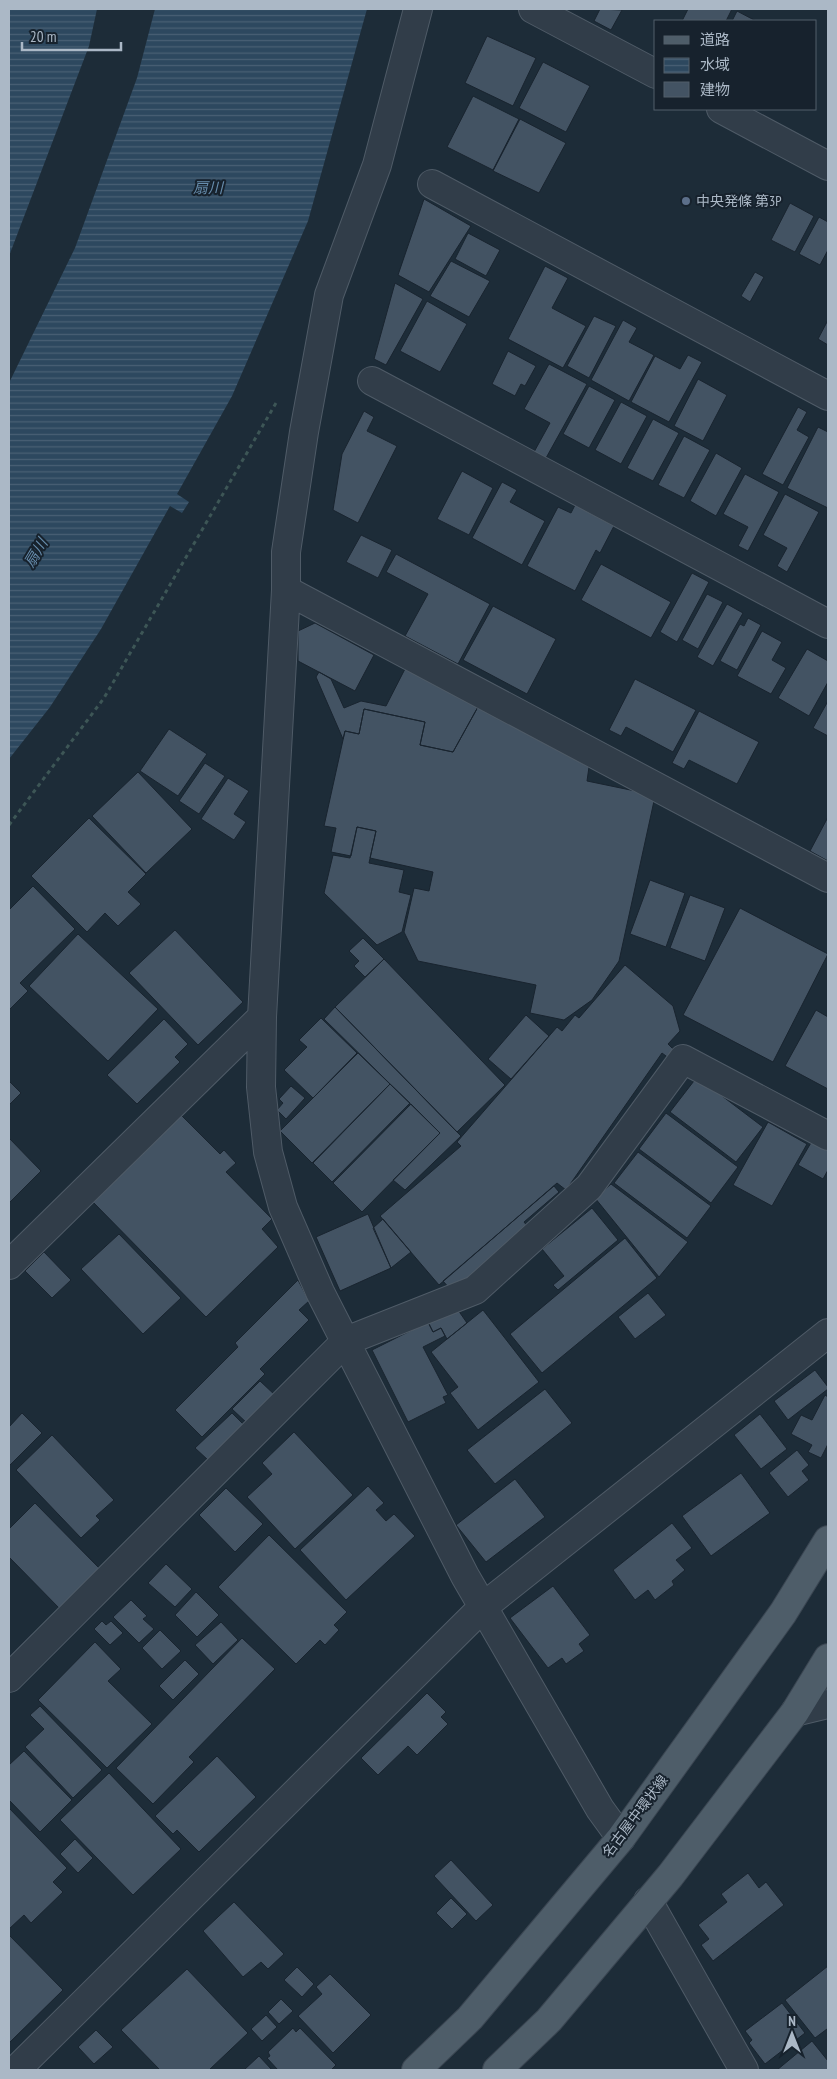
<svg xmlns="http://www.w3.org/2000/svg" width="837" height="2079" font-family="'PT Sans Narrow','Noto Sans JP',sans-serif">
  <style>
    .water { fill: url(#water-rules) }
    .building { fill: #435363; stroke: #19242f }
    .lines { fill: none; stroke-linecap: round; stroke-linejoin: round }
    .street-casing { stroke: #4f5b67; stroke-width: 30 }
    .primary-casing { stroke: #3b4652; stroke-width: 30 }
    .path { stroke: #3d5656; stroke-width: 3; stroke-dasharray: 4 4; stroke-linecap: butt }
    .street { stroke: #313d49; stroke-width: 28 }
    .primary { stroke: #4e5d69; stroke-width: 28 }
    .service-dot { fill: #5c6f8a; stroke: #17222d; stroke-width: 2 }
    .labels { text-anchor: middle; stroke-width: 4; stroke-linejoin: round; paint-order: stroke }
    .poi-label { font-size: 14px; fill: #abb8c6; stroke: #17222d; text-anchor: start }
    .street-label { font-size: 14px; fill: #abb8c6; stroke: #17222d }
    .water-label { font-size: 15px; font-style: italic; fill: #678dad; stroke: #17222d }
  </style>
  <defs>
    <pattern id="water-rules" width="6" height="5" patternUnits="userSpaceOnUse" patternTransform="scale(1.25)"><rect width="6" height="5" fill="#2d485f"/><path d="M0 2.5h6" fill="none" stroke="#496074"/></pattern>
  </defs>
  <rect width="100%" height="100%" fill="#1d2c38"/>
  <!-- water -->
  <path class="water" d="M9,9H97L89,46L9,256Z
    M155,9H367L308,221L232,396L177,494L189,502L182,513L170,506L101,629L50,707L9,759V383L75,248L137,78Z"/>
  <!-- building -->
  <path class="building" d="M600,9L622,10L611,30L594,21Z
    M688,9H732L726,21H682Z
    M737,11L756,21H732Z
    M487,36L536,58L513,106L465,83Z
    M543,62L590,86L566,132L519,108Z
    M473,96L519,119L493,170L447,147Z
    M520,119L566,143L539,193L493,171Z
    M424,199L471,226L429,292L398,275Z
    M790,203L814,216L795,252L771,240Z
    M819,217L828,222V250L820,265L799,254Z
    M468,233L500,250L486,276L455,259Z
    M451,261L490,281L469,317L430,296Z
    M545,266L568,278L552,308L586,326L563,368L508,339Z
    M755,272L764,277L750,302L741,296Z
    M395,283L423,299L386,365L374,359Z
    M427,301L467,324L440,372L400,351Z
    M594,316L616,326L589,378L567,366Z
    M623,320L637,328L629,342L654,355L629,401L591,380Z
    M828,320V345L818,339Z
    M508,351L536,366L525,386L521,384L515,396L492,384Z
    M688,355L702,362L669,422L631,402L655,356L680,369Z
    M549,364L587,384L546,458L534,452L550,423L524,409Z
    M698,379L727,395L703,441L674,426Z
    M589,386L615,400L589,448L563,434Z
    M621,402L647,416L621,464L595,450Z
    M798,407L807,412L797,430L809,437L783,485L762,474Z
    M364,411L374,417L367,431L397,446L358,523L333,510L342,454Z
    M653,419L679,433L653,481L627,468Z
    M818,427L828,432V508L787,488Z
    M684,436L710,450L684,498L658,485Z
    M716,453L742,468L716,516L690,501Z
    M462,471L493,488L469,535L437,519Z
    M745,474L779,492L748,551L738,546L748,527L723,514Z
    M502,482L517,490L510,502L545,521L522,565L472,538Z
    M785,494L819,512L787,572L777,566L787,548L763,535Z
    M575,505L614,526L600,553L596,550L575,591L527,566L558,507L571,513Z
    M361,535L392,550L378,578L346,562Z
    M396,554L490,604L458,664L405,636L428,594L386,572Z
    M601,564L671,602L651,638L581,600Z
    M692,573L709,582L677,642L660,632Z
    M707,594L723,602L698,649L682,640Z
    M727,604L743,613L713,666L697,657Z
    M493,606L556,639L527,694L463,660Z
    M748,618L761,625L737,670L720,661L740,624L744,626Z
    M315,623L374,655L355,691L298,661V631Z
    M762,631L782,642L772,660L786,668L771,694L737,676Z
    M807,649L828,661V682L809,716L778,698Z
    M407,665L479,705L453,752L420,745L425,722L364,709L359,734L345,731L343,739L316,677L319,672L331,679L344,708L361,701L386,706Z
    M635,679L696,710L673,752L626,727L621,736L609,730Z
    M828,701V736L813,728Z
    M479,705L589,767L587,781L640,792L654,801L619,961L592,1000L564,1020L530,1013L536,985L418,961L404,932L414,888L429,891L433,872L370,858L376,831L357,827L351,856L331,852L336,828L324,826L345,731L359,734L364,709L425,722L420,745L453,752Z
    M699,711L759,742L737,784L689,760L684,769L672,763Z
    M169,729L207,754L178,796L140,771Z
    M205,763L225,776L199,814L179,801Z
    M138,772L192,829L146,873L92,816Z
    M228,778L249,791L234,814L246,822L234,840L201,819Z
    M828,817V861L810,851Z
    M89,818L146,874L128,892L141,904L118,926L105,913L87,932L31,876Z
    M357,827L376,831L369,863L404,870L399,892L411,895L402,932L377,945L324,893L333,855L350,858Z
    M650,880L685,893L666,947L630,934Z
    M33,886L75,929L20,983L28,991L9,1010V910Z
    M690,895L725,908L705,961L670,948Z
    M740,908L828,954L773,1062L683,1015Z
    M175,930L243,1002L198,1045L129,973Z
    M78,934L158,1009L108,1061L29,986Z
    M363,938L384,959L365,977L354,966L359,961L349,951Z
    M384,959L505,1085L457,1132L335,1007Z
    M625,965L673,1006L680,1031L668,1044L676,1052L670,1059L662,1053L566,1190L557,1183L439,1285L380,1216L461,1146L457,1142L557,1027L562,1031L575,1015L579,1018Z
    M335,1007L461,1136L405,1190L393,1180L440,1133L324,1019Z
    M816,1010L828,1017V1089L785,1066Z
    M526,1015L549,1036L511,1079L488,1059Z
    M321,1018L357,1053L313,1098L284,1070L307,1047L299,1040Z
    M164,1019L188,1044L175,1057L180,1062L137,1104L107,1075Z
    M358,1053L390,1084L312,1163L280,1131Z
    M697,1077L763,1127L736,1162L670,1112Z
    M9,1081L21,1093L9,1105Z
    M390,1084L410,1103L332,1182L313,1163Z
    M291,1086L305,1098L286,1119L277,1110L283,1103L279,1099Z
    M411,1104L440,1133L362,1212L333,1183Z
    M666,1113L738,1167L711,1203L639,1149Z
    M181,1115L220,1154L224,1150L236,1163L226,1172L272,1219L262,1229L278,1247L206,1317L92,1201Z
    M768,1122L807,1144L772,1206L733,1185Z
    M9,1138L41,1171L9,1203Z
    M812,1141L828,1150V1170L823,1179L798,1165Z
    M638,1152L711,1206L687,1238L614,1183Z
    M611,1184L688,1242L659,1277L595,1198Z
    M554,1186L559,1192L524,1222L528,1227L469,1278L450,1289L443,1281Z
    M592,1208L618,1240L558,1290L553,1285L564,1276L542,1249Z
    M368,1214L391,1268L340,1291L316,1237Z
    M383,1219L411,1252L391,1268L373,1228Z
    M119,1234L181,1298L143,1334L81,1269Z
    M625,1238L657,1278L542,1373L510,1334Z
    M44,1252L71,1280L52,1298L25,1271Z
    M298,1280L309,1301L299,1310L309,1320L260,1369L265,1374L202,1437L175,1410L238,1347L235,1343Z
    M648,1293L666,1315L635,1339L618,1317Z
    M458,1310L467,1323L447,1339L441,1328L433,1332L428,1322Z
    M483,1310L539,1382L478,1430L450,1393L458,1387L431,1352Z
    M428,1322L433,1332L441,1328L445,1336L423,1347L448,1395L443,1397L446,1403L408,1422L372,1350Z
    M815,1370L828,1387V1389L788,1420L774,1401Z
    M260,1381L276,1396L248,1424L232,1409Z
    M545,1389L572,1423L495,1484L467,1450Z
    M825,1395L828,1397V1444L821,1458L808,1452L812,1445L791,1434L801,1415L812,1420Z
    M22,1413L42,1433L9,1466V1427Z
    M232,1413L244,1425L208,1460L195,1448Z
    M760,1414L787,1449L761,1469L734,1435Z
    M294,1432L353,1495L295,1549L247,1497L272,1474L262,1463Z
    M52,1435L114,1500L96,1516L100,1520L81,1538L16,1470Z
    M797,1450L809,1465L802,1471L809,1480L788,1497L769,1473Z
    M741,1473L770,1513L711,1556L682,1516Z
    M515,1479L545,1517L486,1562L456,1525Z
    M368,1486L384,1503L376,1510L386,1521L394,1514L415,1536L346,1600L300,1550Z
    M226,1488L263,1524L235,1552L199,1515Z
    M35,1503L100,1569L60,1609L9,1557V1529Z
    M672,1523L692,1548L676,1560L685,1570L672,1581L674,1585L655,1600L648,1590L635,1600L613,1570Z
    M269,1535L347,1612L334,1625L339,1630L325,1645L320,1640L296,1664L218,1587Z
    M166,1564L192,1589L175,1607L148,1583Z
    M553,1586L590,1635L579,1644L584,1651L566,1664L562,1658L548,1668L510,1618Z
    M196,1592L219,1615L197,1637L175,1615Z
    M131,1600L147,1616L143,1619L154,1629L139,1643L113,1617Z
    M102,1621L106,1625L111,1621L123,1633L110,1645L94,1629Z
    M221,1622L238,1640L213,1664L195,1645Z
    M160,1630L181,1651L162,1669L142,1648Z
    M242,1638L275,1669L189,1757L194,1762L153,1804L116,1768Z
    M95,1642L121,1669L108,1681L152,1724L107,1768L38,1700Z
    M185,1660L199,1674L173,1700L159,1686Z
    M427,1693L446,1712L441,1717L448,1724L417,1755L408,1746L378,1775L361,1758Z
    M40,1706L102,1770L73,1798L25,1747L44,1729L30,1715Z
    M24,1751L72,1800L40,1832L9,1800V1765Z
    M217,1756L256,1797L199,1852L177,1830L173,1834L155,1816Z
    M109,1773L181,1849L133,1895L60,1820Z
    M9,1808L67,1868L53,1882L63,1892L31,1923L24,1915L9,1929Z
    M75,1839L93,1858L78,1873L60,1854Z
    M451,1860L493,1905L476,1921L434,1876Z
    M748,1873L759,1888L766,1882L784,1905L713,1961L701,1945L709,1939L698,1925L727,1902L721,1894Z
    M451,1898L467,1914L452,1929L436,1913Z
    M234,1902L284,1954L268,1969L261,1962L243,1977L203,1931Z
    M9,1935L63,1990L9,2043Z
    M828,1966V2030L827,2029L815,2038L785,2000Z
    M297,1967L314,1984L302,1997L284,1980Z
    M187,1969L248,2033L209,2070H160L121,2030Z
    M330,1974L371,2015L333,2053L298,2016L322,1994L316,1987Z
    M281,1999L293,2011L279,2024L268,2012Z
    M782,2003L805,2033L765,2064L749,2043L752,2040L745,2031Z
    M266,2015L277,2027L262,2041L251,2029Z
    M293,2028L296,2032L300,2028L336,2065L331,2070H278L267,2058L270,2056L268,2052Z
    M96,2030L113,2047L94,2064L78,2047Z
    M812,2041L828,2061V2070H777Z
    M259,2056L272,2070H244Z"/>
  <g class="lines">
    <defs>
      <path id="street" d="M533,9L656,74
        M721,109L828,166
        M432,184L828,396
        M372,381L828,624
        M286,590L828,878
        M9,1265L262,1017
        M9,1678L346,1341L475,1290L589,1187L683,1059L828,1136
        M795,1712L828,1704
        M621,1838L600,1809L483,1607L828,1333
        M648,1901L744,2070
        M16,2070L483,1607L465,1576L320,1292L283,1207L268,1152L261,1087L262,1017L286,590V552L304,432L329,295L377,165L418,9"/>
      <path id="primary" d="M416,2070L470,2018L621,1838L783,1613L828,1540
        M497,2070L549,2020L670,1876L795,1712L828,1658"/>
    </defs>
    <!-- street casing -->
    <use href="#street" class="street-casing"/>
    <!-- primary casing -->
    <use href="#primary" class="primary-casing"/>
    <!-- path -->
    <path class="path" d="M9,825L104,698L276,403"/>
    <!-- street -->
    <use href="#street" class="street"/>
    <!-- primary -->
    <use href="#primary" class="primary"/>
  </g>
  <!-- markers -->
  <circle class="service-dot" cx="686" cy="201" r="5"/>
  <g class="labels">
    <!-- poi labels -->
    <g class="poi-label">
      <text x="696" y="206">中央発條 第3P</text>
    </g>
    <!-- street labels -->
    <g class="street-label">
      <text transform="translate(635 1816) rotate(-53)" y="5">名古屋中環状線</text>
    </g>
    <!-- water labels -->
    <g class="water-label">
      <text x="208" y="193">扇川</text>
      <text transform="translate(36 553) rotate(-59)" y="5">扇川</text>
    </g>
  </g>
  <!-- border -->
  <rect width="837" height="2079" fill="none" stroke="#abb8c6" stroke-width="20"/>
  <!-- legend -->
  <rect x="654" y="20" width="162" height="90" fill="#17222d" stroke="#525e6a"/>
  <rect x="664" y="36" width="25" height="8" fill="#4e5d69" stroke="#525e6a"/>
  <text x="700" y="45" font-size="15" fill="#abb8c6">道路</text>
  <rect x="664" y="58" width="25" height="15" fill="url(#water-rules)" stroke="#525e6a"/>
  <text x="700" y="70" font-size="15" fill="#abb8c6">水域</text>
  <rect x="664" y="82" width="25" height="15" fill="#435363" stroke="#525e6a"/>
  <text x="700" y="95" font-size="15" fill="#abb8c6">建物</text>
  <!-- north arrow -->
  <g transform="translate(792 2034)" stroke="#17222d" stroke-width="4" paint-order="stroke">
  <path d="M0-4L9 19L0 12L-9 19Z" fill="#abb8c6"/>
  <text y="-8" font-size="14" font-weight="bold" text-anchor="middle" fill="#abb8c6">N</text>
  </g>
  <!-- scale -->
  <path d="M22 42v8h99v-8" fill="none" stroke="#abb8c6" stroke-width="2.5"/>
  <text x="30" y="42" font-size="15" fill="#abb8c6" stroke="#17222d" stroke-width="4" paint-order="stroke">20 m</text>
</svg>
